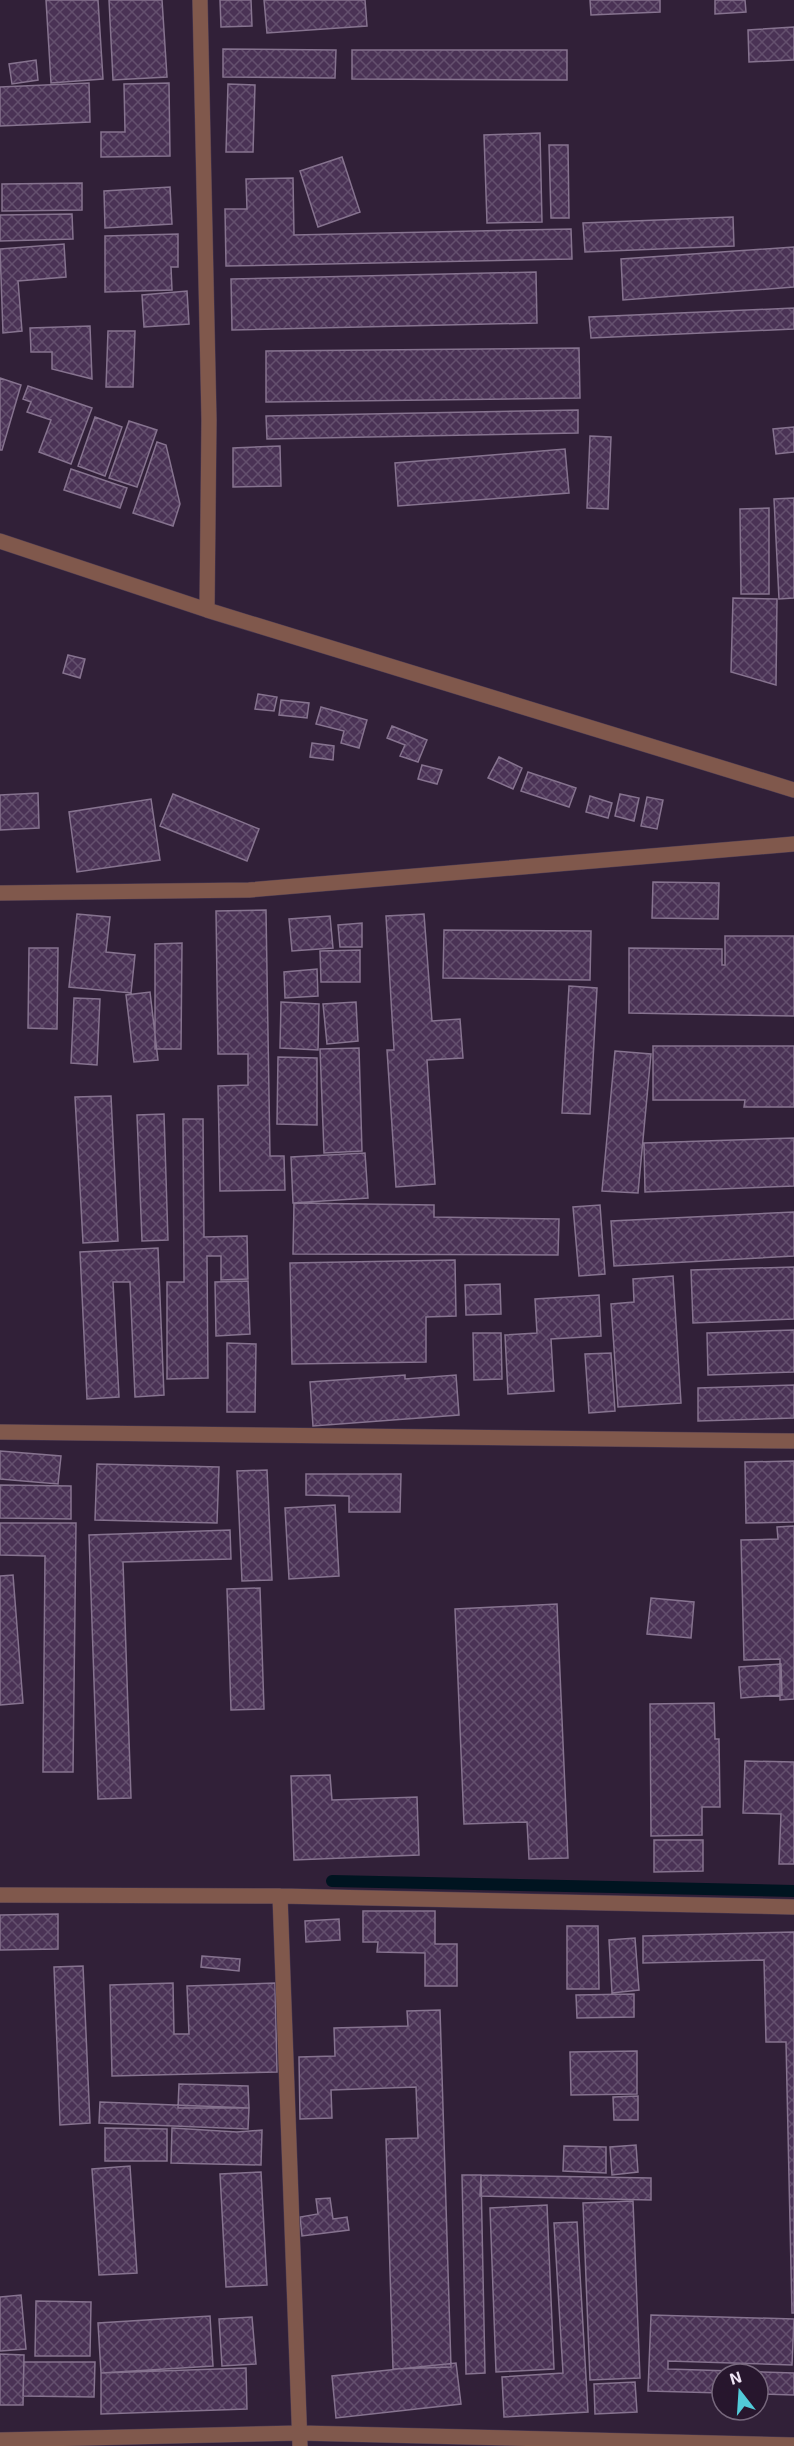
<svg xmlns="http://www.w3.org/2000/svg" width="794" height="2446" font-family="'Exo 2',sans-serif">
  <style>
    .lines { fill: none; stroke-linecap: round; stroke-linejoin: round }
    .stream { stroke: #001420; stroke-width: 12 }
    .building { fill: url(#building-cross-hatch); stroke: #86738f; stroke-width: 1.5 }
    .minor-casing { stroke: #4c3b52; stroke-width: 16 }
    .minor { stroke: #80584c; stroke-width: 15 }
  </style>
  <defs>
    <pattern id="building-cross-hatch" width="8" height="8" patternUnits="userSpaceOnUse" patternTransform="scale(1.5)"><rect width="8" height="8" fill="#4a3255"/><path d="M0 0l8 8M0 8l8-8" fill="none" stroke="#64506e"/></pattern>
  </defs>
  <rect width="100%" height="100%" fill="#312038"/>
  <g class="lines">
    <!-- stream -->
    <path class="stream" d="M332,1881L794,1891"/>
  </g>
  <!-- building -->
  <path class="building" d="M46,0H98L103,79L51,83Z
    M109,0H162L167,77L113,80Z
    M220,0H251L252,26L221,27Z
    M264,0H365L367,26L267,33Z
    M590,0H660V12L591,15Z
    M715,0H745L746,12L715,14Z
    M794,27V60L749,62L748,30Z
    M223,49L336,50L335,78L223,77Z
    M352,50H567V80L352,79Z
    M36,60L38,80L12,84L9,64Z
    M89,83L90,122L0,126V87Z
    M169,83L170,156L101,157V132H125L124,84Z
    M228,84L255,85L253,152H226Z
    M540,133L542,222L487,223L484,135Z
    M549,145H568L569,218H551Z
    M342,157L360,212L318,227L300,171Z
    M293,178L294,235L571,229L572,259L226,266L225,209H247L246,179Z
    M82,183V210L2,211V184Z
    M170,187L172,224L105,228L104,191Z
    M72,214L73,239L0,241V215Z
    M733,217L734,246L585,252L583,223Z
    M178,234V267H171L172,290L105,292V236Z
    M64,244L66,277L18,281L22,331L3,333L0,249Z
    M794,247V287L623,300L621,259Z
    M536,272L537,323L232,330L231,279Z
    M187,291L189,324L144,327L142,295Z
    M794,308V329L591,338L589,317Z
    M90,326L92,379L52,369V352H31L30,328Z
    M108,331H135L133,387H106Z
    M579,348L580,398L266,402V351Z
    M0,378L21,385L2,450H0Z
    M28,386L92,408L71,464L39,452L51,420L27,412L31,402L23,399Z
    M578,410V433L267,439L266,416Z
    M95,417L122,427L105,476L78,466Z
    M129,421L157,430L137,487L109,478Z
    M794,427V452L776,454L773,429Z
    M590,436L611,437L608,509L587,508Z
    M157,442L166,445L180,504L173,526L133,513Z
    M280,446L281,486L233,487V448Z
    M565,449L569,493L398,506L395,463Z
    M71,469L127,488L120,508L64,490Z
    M794,498V598L779,599L774,499Z
    M769,508V594H741L740,509Z
    M733,598L777,599L776,685L731,672Z
    M68,655L85,659L80,678L63,673Z
    M258,694L277,697L274,711L255,709Z
    M281,700L309,703L307,718L279,715Z
    M321,707L367,720L359,748L341,743L344,731L316,724Z
    M392,726L427,740L418,762L400,756L405,745L387,738Z
    M312,743L334,746L333,760L310,757Z
    M499,757L522,768L513,789L488,778Z
    M422,765L442,770L437,784L418,779Z
    M528,772L576,788L569,807L521,791Z
    M38,793L39,828L0,830V795Z
    M173,794L259,829L247,861L160,826Z
    M620,794L639,798L634,821L615,816Z
    M590,796L612,803L608,818L586,812Z
    M647,797L663,800L657,829L641,826Z
    M151,799L160,860L77,872L69,812Z
    M653,882L719,883L718,919L652,918Z
    M266,910L270,1156H284L285,1190L220,1191L218,1086L248,1085V1054H218L216,911Z
    M77,914L110,917L106,952L135,955L131,993L69,987Z
    M424,914L432,1021L460,1019L463,1058L427,1060L435,1184L396,1187L387,1050H394L386,916Z
    M330,916L333,948L292,951L289,919Z
    M362,923V947H340L338,925Z
    M444,930L591,931L590,980L443,978Z
    M725,936H794V1016L629,1013V948L722,949V965H725Z
    M182,943L181,1049H155V944Z
    M29,948H58L57,1029L28,1028Z
    M360,950V982H321L320,951Z
    M317,969L318,996L285,998L284,972Z
    M569,986L597,988L590,1114L562,1113Z
    M150,992L158,1060L134,1062L126,995Z
    M74,998L100,999L97,1065L71,1063Z
    M281,1002L319,1004L318,1050L280,1048Z
    M356,1002L358,1041L327,1044L323,1004Z
    M653,1046H794V1107H744L745,1100H653Z
    M359,1048L362,1151L324,1153L320,1049Z
    M615,1051L651,1054L638,1193L602,1191Z
    M278,1057L317,1058V1125L277,1124Z
    M111,1096L118,1241L83,1243L75,1097Z
    M164,1114L168,1240L142,1241L137,1115Z
    M183,1119H203L204,1237L247,1236L248,1279L221,1280V1256H207L208,1378L167,1379V1282H184Z
    M794,1138V1186L645,1192L644,1143Z
    M365,1153L368,1198L293,1203L291,1157Z
    M294,1203L434,1205V1217L559,1219L558,1255L293,1254Z
    M600,1205L605,1274L579,1276L573,1207Z
    M794,1212V1256L614,1266L611,1221Z
    M158,1248L164,1395L135,1397L130,1282H113L119,1397L87,1399L80,1252Z
    M455,1260L456,1316L426,1317V1362L292,1364L290,1263Z
    M794,1267V1319L693,1323L691,1270Z
    M673,1276L681,1403L618,1407L611,1304L634,1302L633,1279Z
    M248,1281L250,1334L216,1336L215,1282Z
    M500,1284L501,1314L466,1315L465,1285Z
    M599,1295L601,1336L551,1339L554,1391L508,1394L505,1335L537,1333L535,1299Z
    M794,1330V1372L708,1375L707,1333Z
    M473,1333H501L502,1379L474,1380Z
    M227,1343L256,1344L255,1412H227Z
    M611,1353L615,1411L589,1413L585,1354Z
    M405,1375V1379L456,1375L459,1415L313,1426L310,1382Z
    M794,1385V1418L698,1421V1388Z
    M0,1451L61,1456L58,1484L0,1479Z
    M794,1461V1522L746,1523L745,1462Z
    M97,1464L219,1467L217,1523L95,1520Z
    M267,1470L272,1580L242,1581L237,1471Z
    M306,1474H401L400,1512H349V1496L306,1495Z
    M0,1485L71,1486V1519L0,1518Z
    M335,1505L339,1576L289,1579L285,1508Z
    M0,1523H76L73,1772H43L45,1556L0,1555Z
    M794,1526V1699L780,1700V1659L744,1660L741,1540L778,1539L777,1527Z
    M230,1530L231,1559L123,1562L131,1798L98,1799L89,1535Z
    M13,1575L23,1703L0,1705V1576Z
    M260,1588L264,1709L231,1710L227,1589Z
    M651,1598L694,1602L691,1638L647,1634Z
    M557,1604L568,1858L529,1859L527,1822L464,1824L455,1609Z
    M781,1664L782,1695L741,1698L739,1667Z
    M714,1703L715,1739H719L720,1807H702V1835L651,1836L650,1704Z
    M745,1761L794,1762V1864H779L781,1814L743,1813Z
    M330,1775L332,1800L417,1797L419,1855L294,1860L291,1776Z
    M654,1840H703V1871L654,1872Z
    M363,1911H435V1944H457V1986H425V1953L377,1952L378,1942H363Z
    M58,1914V1949L0,1950V1915Z
    M339,1919L340,1940L306,1942L305,1921Z
    M567,1926H598L599,1989H567Z
    M794,1932V2313H792L786,2042H766L764,1960L643,1963V1936Z
    M635,1938L639,1990L612,1993L609,1940Z
    M202,1956L240,1959L239,1971L201,1967Z
    M83,1966L90,2123L60,2125L54,1967Z
    M173,1983L174,2034H189L187,1986L275,1983L277,2072L112,2076L110,1985Z
    M634,1994V2017L577,2018L576,1995Z
    M440,2010L451,2367L393,2369L386,2139L418,2138L416,2087L331,2090L332,2118L300,2119L299,2057L335,2056L334,2028L408,2026L407,2011Z
    M637,2051V2094L571,2095L570,2052Z
    M179,2084L248,2086L249,2108H178Z
    M638,2096V2120H614L613,2097Z
    M100,2102L249,2108L248,2129L99,2123Z
    M105,2128L167,2129V2161H105Z
    M172,2128L237,2132L262,2130L261,2165L171,2163Z
    M636,2145L638,2172L612,2175L610,2147Z
    M564,2146L606,2147V2173L563,2171Z
    M130,2166L137,2273L99,2275L92,2169Z
    M261,2172L267,2285L226,2287L220,2174Z
    M462,2175H481L485,2373L466,2374Z
    M481,2175L651,2178V2200L480,2196Z
    M330,2198L333,2219L347,2217L349,2230L302,2236L300,2217L318,2214L316,2199Z
    M633,2201L640,2378L590,2380L583,2203Z
    M547,2205L554,2369L496,2372L490,2208Z
    M577,2222L588,2412L504,2417L502,2377L563,2373L554,2223Z
    M21,2295L26,2349L0,2351V2297Z
    M36,2301L91,2302L90,2356H35Z
    M651,2315L794,2319L792,2365L668,2361V2369L794,2373V2395L758,2394V2374H722V2393L648,2391Z
    M210,2316L213,2366L101,2373L98,2323Z
    M252,2317L256,2364L222,2366L219,2319Z
    M0,2354L24,2355L23,2405H0Z
    M24,2362H95L94,2397L23,2396Z
    M456,2363L461,2404L336,2418L332,2376Z
    M246,2368L247,2409L101,2414V2373Z
    M635,2382L637,2412L595,2414L594,2384Z"/>
  <g class="lines">
    <defs>
      <path id="minor" d="M200,0L209,420L207,610
        M0,541L207,610L794,790
        M0,893L249,890L794,844
        M0,1432L794,1441
        M0,1895L280,1896L794,1907
        M280,1896L300,2446
        M0,2440L300,2433L794,2445"/>
    </defs>
    <!-- minor casing -->
    <use href="#minor" class="minor-casing"/>
    <!-- minor -->
    <use href="#minor" class="minor"/>
  </g>
  <!-- north arrow -->
  <g transform="translate(740 2392) rotate(343)"><circle r="28" fill="#27162d" stroke="#77687d" stroke-width="1.5"/>
  <path d="M0-4.5L10 22L0 15L-10 22Z" fill="#52cbd9"/>
  <text y="-9" font-size="16" font-weight="bold" text-anchor="middle" fill="#efe4f4">N</text>
  </g>
</svg>
